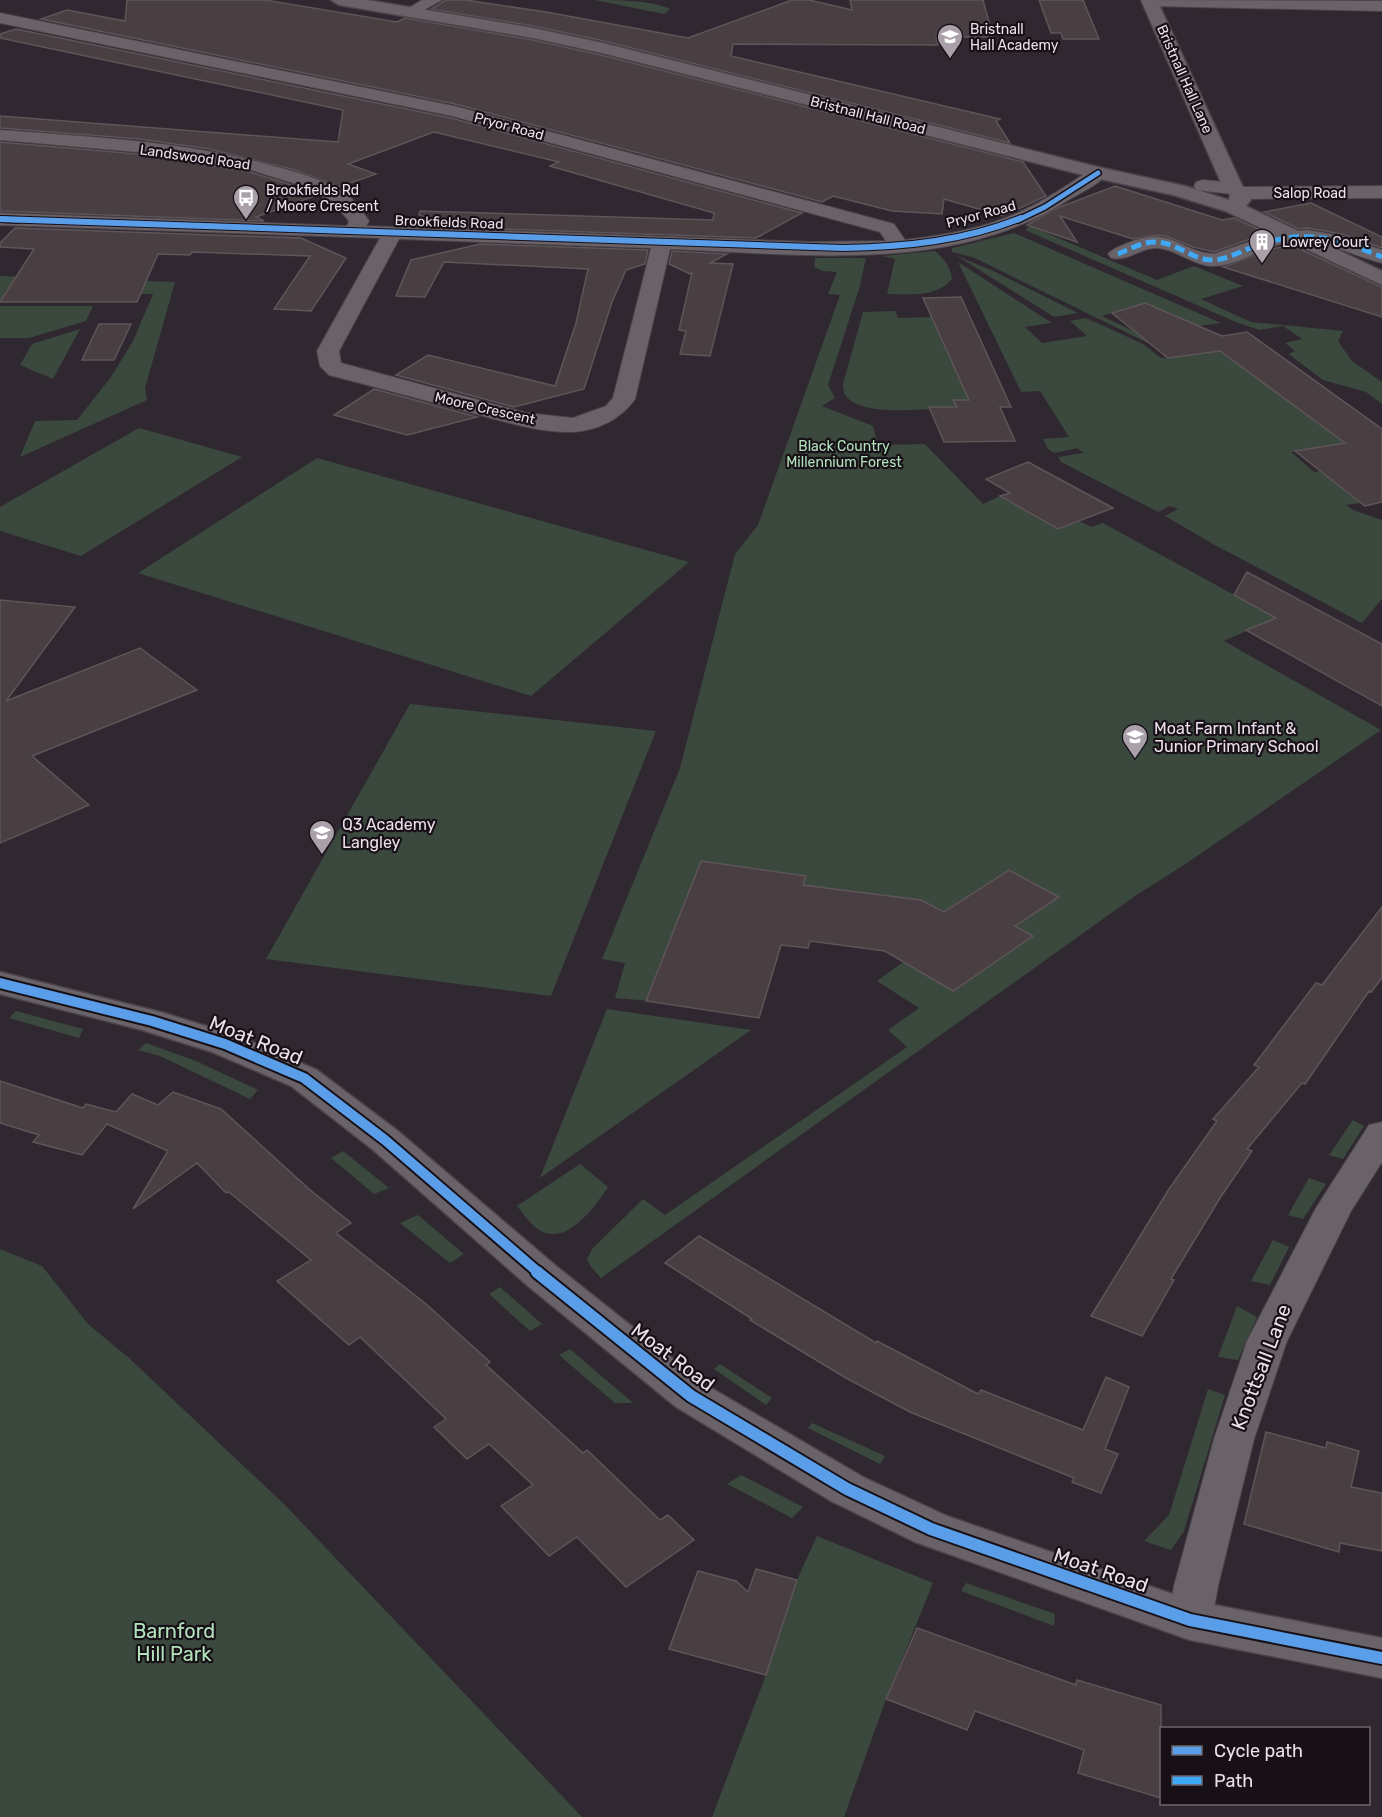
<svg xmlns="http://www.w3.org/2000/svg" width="1382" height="1817" font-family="Rubik,sans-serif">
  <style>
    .green { fill: #3a483d; fill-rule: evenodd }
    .building { fill: #493f42; stroke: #5e5558; stroke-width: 1.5 }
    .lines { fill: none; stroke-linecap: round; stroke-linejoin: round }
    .street-casing { stroke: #4a434a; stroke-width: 2 }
    .secondary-casing { stroke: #4a434a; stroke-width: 3 }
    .street { fill: #696268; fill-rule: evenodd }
    .secondary { fill: #696268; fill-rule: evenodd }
    .quiet { stroke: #3fa9f5; stroke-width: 5; stroke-dasharray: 10 5; stroke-linecap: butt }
    .cycleway-far3-casing { stroke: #171017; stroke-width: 8 }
    .cycleway-far2-casing { stroke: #171017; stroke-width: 8 }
    .cycleway-far1-casing { stroke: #171017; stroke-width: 14 }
    .cycleway-casing { stroke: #171017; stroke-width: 16 }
    .cycleway-far3 { stroke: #5a9eea; stroke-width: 5 }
    .cycleway-far2 { stroke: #5a9eea; stroke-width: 6 }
    .cycleway-far1 { stroke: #5a9eea; stroke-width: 10 }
    .cycleway { stroke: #5a9eea; stroke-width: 12 }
    .labels { text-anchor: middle; stroke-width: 4.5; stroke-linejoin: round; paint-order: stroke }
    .far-poi-label { font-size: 14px; fill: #ece1eb; stroke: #171017; text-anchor: start }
    .far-street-label { font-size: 14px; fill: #ece1eb; stroke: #171017 }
    .far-park-label { font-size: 14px; fill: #b2e2bb; stroke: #171017 }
    .poi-label { font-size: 16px; fill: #ece1eb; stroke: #171017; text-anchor: start }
    .near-street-label { font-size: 20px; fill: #ece1eb; stroke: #171017 }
    .near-park-label { font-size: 20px; fill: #b2e2bb; stroke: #171017 }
  </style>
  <rect width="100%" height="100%" fill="#302830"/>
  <!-- green -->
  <path class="green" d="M595,0C618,0 650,0 670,9L664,14Z
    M1030,226L1157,280L1194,266L1243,286L1201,299L1251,322L1343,331L1338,341L1352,361L1382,382V404L1366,392L1323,380L1290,355L1289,354L1295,351L1285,343L1302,339L1283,326L1260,330L1238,323L1025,230Z
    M1014,233L1221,323L1199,326L1145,303L1102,316L1152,340L1154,346L975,258L952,252V248Z
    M935,251C943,257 951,268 952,279C936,298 910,294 887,294L895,259L882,256Z
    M957,256L989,269L1078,313L1054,317Z
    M815,258H866L860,286L828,385L835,398L822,406L873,426L878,445L925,444L983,504L1000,496L1058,529L1079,521L1091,527L1103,523L1276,618L1224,641L1381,730L1184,865L1135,896L601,1278L591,1267L587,1259L593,1248L643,1199L665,1215L907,1047L888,1030L919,1008L877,981L903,962L953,991L1033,936L1015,926L1058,897L1009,870L944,912L921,900L803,885L806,876L701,861L650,1001L615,998L625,963L602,959L680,768L735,554L758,525L840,295L828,294L837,272L823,271L814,267Z
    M958,262L1052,323L1025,327L1042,343L1087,336L1070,321L1086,318L1143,344L1161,358L1220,351L1382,470L1351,495L1361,503L1346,505L1353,510L1382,520V599L1362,623L1213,544L1165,516L1178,509L1170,506L1158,512L1061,462L1058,457L1084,453L1077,448L1054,453L1048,449L1043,439L1069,437L1040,391L1021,392ZM1310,449L1334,469L1314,472L1291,452Z
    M0,276L175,282L145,388L147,400L20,457L35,421L77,420L111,377L133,341L153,294H106L102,302H83L89,291H7L0,302Z
    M0,306H93L86,321L29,338H0Z
    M895,311L898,318L931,317L969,400H954L957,407C937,407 840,423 843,384L863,312Z
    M80,329L53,379L20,365L32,344Z
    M139,428L242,457L81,556L0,531V507Z
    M317,458L689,562L531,696L138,573Z
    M410,704L656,731L551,996L266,959Z
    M607,1009L751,1030L540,1178Z
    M16,1011L83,1029L79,1038L9,1018Z
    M146,1043L196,1061L258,1090L250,1099L160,1056L138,1050Z
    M1353,1120L1364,1126L1343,1159L1329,1155Z
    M343,1151L389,1188L374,1194L331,1158Z
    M580,1164L608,1187C594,1208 564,1251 535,1227C528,1221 523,1213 517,1206Z
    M1309,1178L1326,1184L1303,1219L1288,1215Z
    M418,1215L464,1254L450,1263L400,1223Z
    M1273,1240L1289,1247L1270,1285L1251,1281Z
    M0,1249L42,1266L88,1324L129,1358L285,1505L582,1817H0Z
    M500,1287L542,1324L530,1331L489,1294Z
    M1237,1306L1257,1317L1238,1360L1218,1357Z
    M570,1349L633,1403H615L559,1355Z
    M720,1364L772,1398L766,1405L714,1369Z
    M1208,1389L1225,1395L1184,1531L1171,1550L1144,1541L1169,1515Z
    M812,1423L885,1456L880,1464L808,1428Z
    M741,1475L803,1507L792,1518L727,1484Z
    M817,1536L933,1583L886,1699L844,1817H712L766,1675L797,1580Z
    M966,1583L1055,1614L1054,1626L961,1591Z"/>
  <!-- building -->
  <path class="building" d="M127,0H265L397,22L405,18L533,40L601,55L1023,162L1046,196L1003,216L944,199L942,214L892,211L833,196L822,202L455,104L41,19L67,10L125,21Z
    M446,0H465L546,12L688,38L792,0H809L852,10L850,0H983L993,37H936L938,45L733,44L731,56L1000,119L996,121L1010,143L604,41L533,26L431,9Z
    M1039,0H1083L1099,39H1063L1061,33H1051Z
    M16,29L451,118L802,213L756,238L448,227L419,215L420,211L713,220L714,213L550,166L559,162L434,132L348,164L376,174L339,187L295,170L209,149L140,139L0,128V116L338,142L343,110L0,38V34Z
    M0,142L137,154L250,172L295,186L315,196L256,217L264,221L0,211Z
    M1115,186L1222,220L1234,218L1267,233L1214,252L1193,247L1166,236L1156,235L1133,239L1060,216L1077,242L1027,225L1055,209Z
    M1311,203L1382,237V248L1342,234L1307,228L1299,229L1264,212Z
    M15,228L301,238L346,258L311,311L274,309L310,256L192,252L190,255L158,254L137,302H0L34,249L0,247V243Z
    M480,244L648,250L645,264L626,270L612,302L584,389L514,407L396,375L428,355L555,386L576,323L588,269L444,262L425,297L396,296L411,260Z
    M1291,245L1382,287V317L1223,267L1272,249Z
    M672,251L727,254L710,263L733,264L710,356L680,354L686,331L679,330L692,273L690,274L669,264Z
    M961,297L1011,407H1000L1015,441L944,442L929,407H957L953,400H969L923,298Z
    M1145,303L1222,336L1247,332L1382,429V502L1365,506L1295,451L1345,443L1220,351L1168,358L1112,313Z
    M99,324H131L114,360H82Z
    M374,389L415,400L477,417L407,435L334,415Z
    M1028,462L1113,508L1058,529L1000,496L1010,493L986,479Z
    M1247,572L1382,644V706L1246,630L1276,618L1234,595Z
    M0,600L75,607L6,701L140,648L197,690L32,756L89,805L0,843Z
    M701,861L806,876L803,885L921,900L944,912L1009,870L1059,897L1015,926L1033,936L953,991L885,951L810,941L808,948L781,945L759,1018L646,1001Z
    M1382,907V978L1371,992L1369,991L1305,1084L1302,1083L1247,1149L1252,1151L1220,1198L1171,1279L1174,1280L1142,1336L1091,1316L1169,1189L1217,1121L1213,1119L1259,1067L1254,1065L1316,983L1322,985Z
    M0,1081L83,1108L86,1104L116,1112L132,1094L158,1105L173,1092L221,1109L309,1189L351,1223L336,1233L426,1304L490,1362L486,1365L583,1453L587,1450L660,1520L668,1515L694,1540L626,1587L577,1537L549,1556L501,1506L533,1485L489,1444L467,1459L434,1427L446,1419L360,1337L349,1345L277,1281L311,1260L229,1192L226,1193L197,1163L133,1209L168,1151L107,1124L82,1155L33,1142L39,1135L0,1123Z
    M699,1236L876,1343L877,1341L978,1394L981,1390L1083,1430L1106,1377L1129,1387L1105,1449L1118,1454L1101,1493L1072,1482L1074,1478L910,1412L846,1378L750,1320L752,1319L665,1263Z
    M1266,1432L1326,1448L1327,1442L1359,1451L1351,1487L1382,1493V1551L1340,1543L1339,1552L1244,1524Z
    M756,1569L797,1580L766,1675L669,1649L698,1571L736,1581L748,1592Z
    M917,1628L1076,1685L1077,1680L1161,1705V1798L1078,1773L1084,1750L975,1711L967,1730L886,1699Z"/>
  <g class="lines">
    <defs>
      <path id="street" d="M422,0H442L415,15H405L402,12Z
        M1143,0L1382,1V11L1150,6L1145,4Z
        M0,13L454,106L894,224L905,240C948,235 992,227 1032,206C1052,196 1072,182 1092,169H1104L1107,173C1100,184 1082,192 1070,199C954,275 802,254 670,249L635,399C621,419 597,431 572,432C537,433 501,420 468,412C422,399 375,387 329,375L320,366L317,351L380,238L0,225V213L347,226L349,221L333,202L296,184L251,170L137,152L0,140V130C92,137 187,141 277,167C300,173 324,180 345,193C354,199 363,212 369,221L366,226L812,242L886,241L880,232L452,116L0,23ZM399,239L651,248L613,398L606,406L573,418L527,413L341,363L339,351Z
        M1203,180L1234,183L1242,187L1382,186V198L1239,199L1231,194L1196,190L1194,186L1196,182Z
        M1307,230L1342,236L1382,250V263C1345,254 1322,235 1280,244C1257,250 1235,267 1211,266C1191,265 1174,247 1154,248C1139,249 1127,262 1111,258L1108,254C1113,248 1121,246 1128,243C1174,225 1178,252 1214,254L1269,235Z
        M1382,1122V1162L1351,1211L1287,1341L1254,1439L1218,1586L1212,1620L1206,1633L1190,1639L1174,1633L1168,1620L1174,1586L1214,1439L1247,1341L1316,1208L1369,1125Z"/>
      <path id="secondary" d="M331,0H367L533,28L603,43L1098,167L1185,186L1229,200L1230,194L1222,185L1141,0H1157L1241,183L1251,200L1246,206L1382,271V285L1225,211L1173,195L1091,177L602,53L533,38L339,5Z
        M0,972L164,1013L238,1036L317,1070L398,1131L556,1266L706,1385L863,1477L947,1516L1190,1600L1382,1638V1678L1190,1640L915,1542L831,1501L676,1407L528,1286L372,1149L291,1086L212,1052L142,1030L0,994Z"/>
    </defs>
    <!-- street casing -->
    <use href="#street" class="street-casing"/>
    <!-- secondary casing -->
    <use href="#secondary" class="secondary-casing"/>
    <!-- street -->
    <use href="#street" class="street"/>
    <!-- secondary -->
    <use href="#secondary" class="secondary"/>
    <!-- quiet -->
    <path class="quiet" d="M1118,254C1130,249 1144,241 1157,242C1178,243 1193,261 1214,260C1229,259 1243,250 1258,245C1306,229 1337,238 1382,257"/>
    <defs>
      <path id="cycleway-far3" d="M0,219L18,220
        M1018,220L1045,207L1098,173"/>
      <path id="cycleway-far2" d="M0,219L843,248C905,247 964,241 1021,218"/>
      <path id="cycleway-far1" d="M0,983L152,1021L225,1044L304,1078L385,1140L539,1273"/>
      <path id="cycleway" d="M537,1272L691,1396L847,1489L931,1529L1190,1620L1382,1658"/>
    </defs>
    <!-- cycleway-far3 casing -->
    <use href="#cycleway-far3" class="cycleway-far3-casing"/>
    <!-- cycleway-far2 casing -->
    <use href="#cycleway-far2" class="cycleway-far2-casing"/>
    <!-- cycleway-far1 casing -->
    <use href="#cycleway-far1" class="cycleway-far1-casing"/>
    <!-- cycleway casing -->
    <use href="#cycleway" class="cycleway-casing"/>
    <!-- cycleway-far3 -->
    <use href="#cycleway-far3" class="cycleway-far3"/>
    <!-- cycleway-far2 -->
    <use href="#cycleway-far2" class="cycleway-far2"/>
    <!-- cycleway-far1 -->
    <use href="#cycleway-far1" class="cycleway-far1"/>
    <!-- cycleway -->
    <use href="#cycleway" class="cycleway"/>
  </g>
  <!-- icons -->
  <defs>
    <symbol id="school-pin" viewBox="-11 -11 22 30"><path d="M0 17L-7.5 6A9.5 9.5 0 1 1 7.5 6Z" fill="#aaa0aa" stroke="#171017"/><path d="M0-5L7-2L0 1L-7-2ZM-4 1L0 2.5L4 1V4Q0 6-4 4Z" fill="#fff"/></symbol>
    <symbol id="bus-pin" viewBox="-11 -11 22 30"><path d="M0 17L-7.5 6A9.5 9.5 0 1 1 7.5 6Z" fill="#aaa0aa" stroke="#171017"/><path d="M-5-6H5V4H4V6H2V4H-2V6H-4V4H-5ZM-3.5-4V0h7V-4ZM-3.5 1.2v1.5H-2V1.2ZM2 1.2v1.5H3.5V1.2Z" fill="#fff"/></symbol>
    <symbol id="building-pin" viewBox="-11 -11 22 30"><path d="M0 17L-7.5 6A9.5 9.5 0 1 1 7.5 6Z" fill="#aaa0aa" stroke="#171017"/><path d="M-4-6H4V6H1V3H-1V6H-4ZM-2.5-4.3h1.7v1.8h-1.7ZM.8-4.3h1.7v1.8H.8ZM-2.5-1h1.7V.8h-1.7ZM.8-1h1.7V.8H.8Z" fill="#fff"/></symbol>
  </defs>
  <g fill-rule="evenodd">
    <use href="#school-pin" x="935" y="22" width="30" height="40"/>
    <use href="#bus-pin" x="231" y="183" width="30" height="40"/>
    <use href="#building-pin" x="1247" y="227" width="30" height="40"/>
    <use href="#school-pin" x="1120" y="722" width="30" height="40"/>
    <use href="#school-pin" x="307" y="818" width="30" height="40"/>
  </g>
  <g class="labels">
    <!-- far-poi labels -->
    <g class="far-poi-label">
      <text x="970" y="34">Bristnall<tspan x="970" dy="16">Hall Academy</tspan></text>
      <text x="266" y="195">Brookfields Rd<tspan x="266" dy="16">/ Moore Crescent</tspan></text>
      <text x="1282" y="247">Lowrey Court</text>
    </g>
    <!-- far-street labels -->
    <g class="far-street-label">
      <text transform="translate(1185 79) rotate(66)" y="5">Bristnall Hall Lane</text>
      <text transform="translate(868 115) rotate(14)" y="5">Bristnall Hall Road</text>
      <text transform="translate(509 126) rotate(15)" y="5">Pryor Road</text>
      <text transform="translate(195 157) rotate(8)" y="5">Landswood Road</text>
      <text x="1310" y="198">Salop Road</text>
      <text transform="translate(981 214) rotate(-15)" y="5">Pryor Road</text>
      <text transform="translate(449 222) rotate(2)" y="5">Brookfields Road</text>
      <text transform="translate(485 408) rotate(13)" y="5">Moore Crescent</text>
    </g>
    <!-- far-park labels -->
    <g class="far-park-label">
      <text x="844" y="451">Black Country<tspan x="844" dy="16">Millennium Forest</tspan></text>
    </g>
    <!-- poi labels -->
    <g class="poi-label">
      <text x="1154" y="734">Moat Farm Infant &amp;<tspan x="1154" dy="18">Junior Primary School</tspan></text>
      <text x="342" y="830">Q3 Academy<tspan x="342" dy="18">Langley</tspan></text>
    </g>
    <!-- near-street labels -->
    <g class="near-street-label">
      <text transform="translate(256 1040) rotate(22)" y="7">Moat Road</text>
      <text transform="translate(673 1357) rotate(37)" y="7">Moat Road</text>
      <text transform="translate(1261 1367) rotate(-69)" y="7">Knottsall Lane</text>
      <text transform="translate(1101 1570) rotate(19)" y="7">Moat Road</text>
    </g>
    <!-- near-park labels -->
    <g class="near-park-label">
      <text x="174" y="1638">Barnford<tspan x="174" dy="23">Hill Park</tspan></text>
    </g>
  </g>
  <!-- legend -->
  <rect x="1160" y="1727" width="210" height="78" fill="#171017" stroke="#6c646c" stroke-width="1.5"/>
  <rect x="1172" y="1746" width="30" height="9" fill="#5a9eea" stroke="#6c646c" stroke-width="1.5"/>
  <text x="1214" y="1757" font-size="18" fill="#ece1eb">Cycle path</text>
  <rect x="1172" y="1776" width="30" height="9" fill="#3fa9f5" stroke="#6c646c" stroke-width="1.5"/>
  <text x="1214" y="1787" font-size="18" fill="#ece1eb">Path</text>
</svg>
